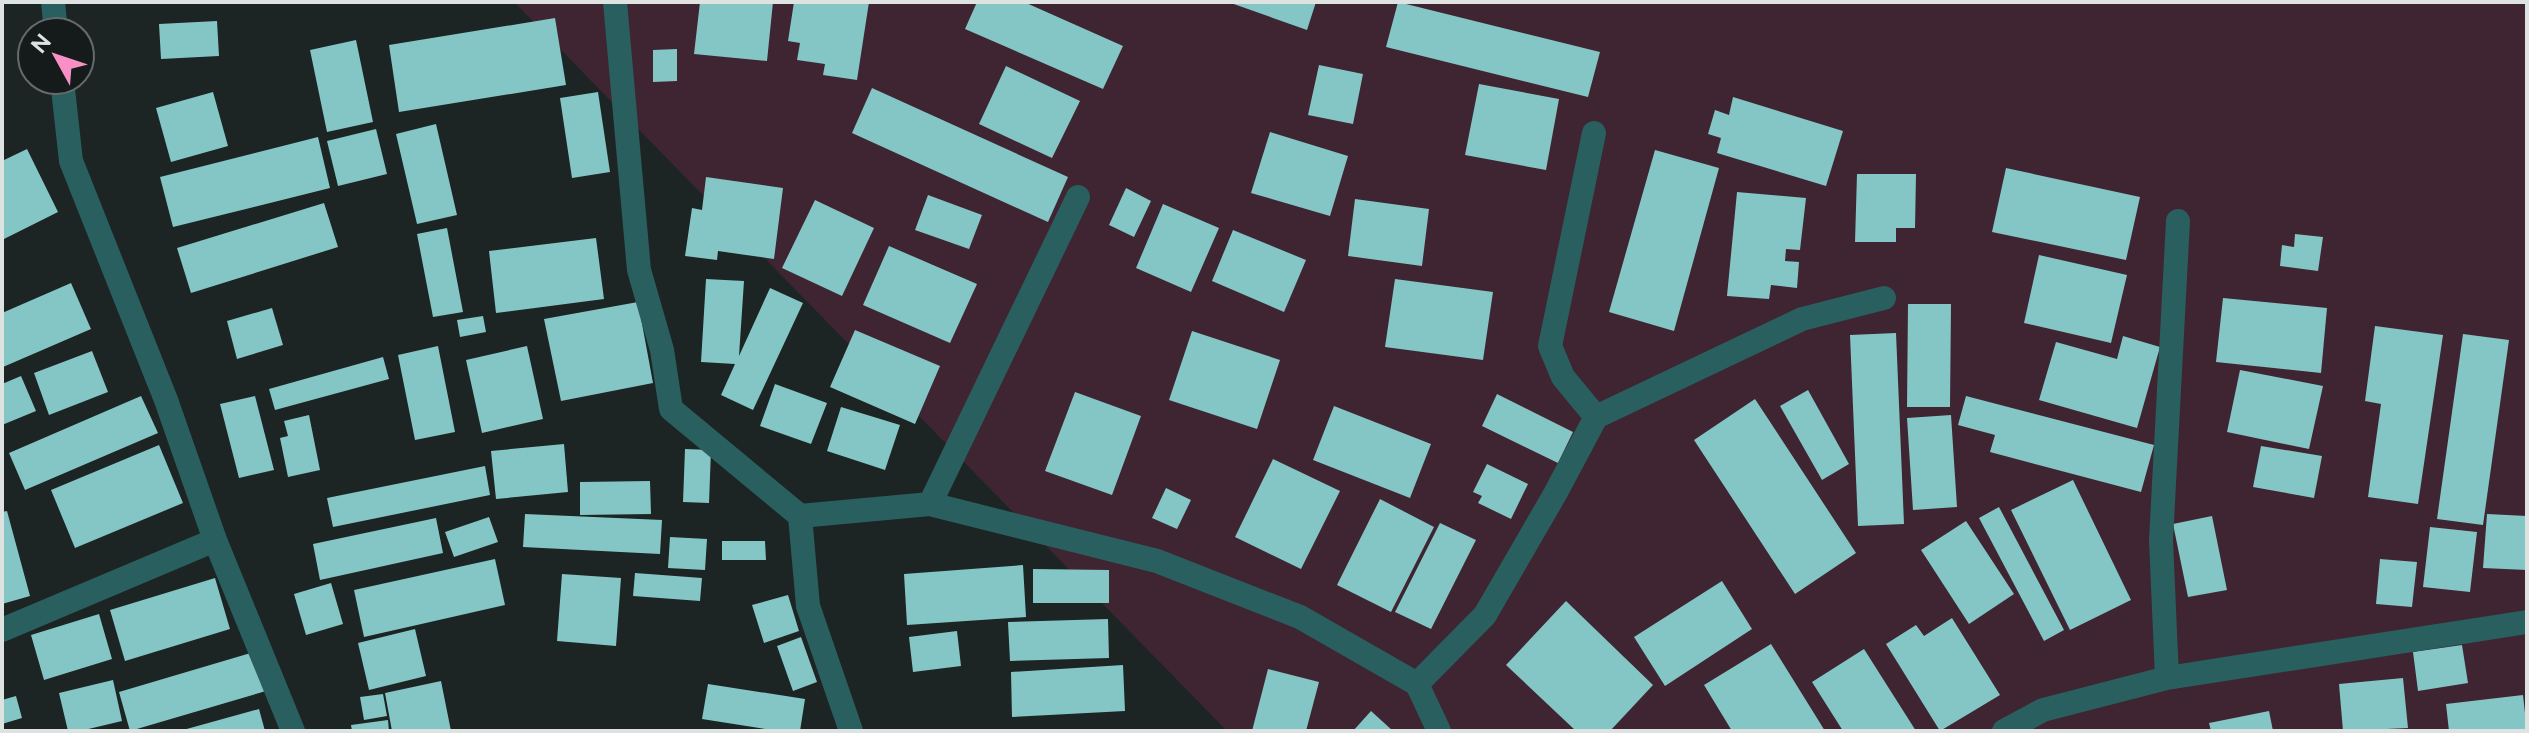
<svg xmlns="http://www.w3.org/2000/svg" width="2529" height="733" font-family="Raleway,sans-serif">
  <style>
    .green { fill: #3e2531 }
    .building { fill: #84c6c5 }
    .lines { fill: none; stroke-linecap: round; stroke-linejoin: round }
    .minor { stroke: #295f5e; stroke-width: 24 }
  </style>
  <rect width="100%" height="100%" fill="#1d2424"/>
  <!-- green -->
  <path class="green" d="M514,2H2527V731H1227Z"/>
  <!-- building -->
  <path class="building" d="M700,2H773L767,61L694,54Z
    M794,2H869L857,80L823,75L825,64L797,60L800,43L788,41Z
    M977,2H1024L1123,46L1103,89L965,29Z
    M1228,2H1316L1307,30Z
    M1398,2L1600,52L1588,97L1386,47Z
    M555,18L566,85L399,112L389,45Z
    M217,21L219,56L161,59L159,24Z
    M356,40L373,122L327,132L310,50Z
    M677,49V81L653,82V50Z
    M1319,65L1363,74L1353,124L1308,115Z
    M1006,66L1080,101L1052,158L979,124Z
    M1479,84L1559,99L1546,170L1465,155Z
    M872,88L1068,177L1048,222L852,133Z
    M213,92L228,146L171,162L156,108Z
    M598,92L610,172L572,178L560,98Z
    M1733,97L1843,131L1826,186L1717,153L1721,138L1708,134L1715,110L1729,115Z
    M436,124L457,215L417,224L396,134Z
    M376,129L387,174L338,186L327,141Z
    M1270,132L1348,156L1330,216L1251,193Z
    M318,137L330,188L173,227L160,177Z
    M27,149L58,212L2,240V161Z
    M1655,150L1719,168L1674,331L1609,312Z
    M2006,168L2140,197L2126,260L1992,232Z
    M1857,174H1916L1915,228H1896V242H1855Z
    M706,177L783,188L774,259L718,251L717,260L685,256L692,208L702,210Z
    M1126,188L1151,201L1134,237L1109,225Z
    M1737,192L1806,198L1800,250L1786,249L1785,261L1799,262L1797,288L1771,285L1769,299L1727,296Z
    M928,195L982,215L969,249L915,230Z
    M1355,199L1429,209L1422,266L1348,256Z
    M815,200L874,228L842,296L782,268Z
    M324,203L338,247L191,293L177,248Z
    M1163,204L1219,228L1191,292L1136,268Z
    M447,228L463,312L433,317L417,234Z
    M1233,230L1306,260L1284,312L1212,281Z
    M2295,234L2323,237L2318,271L2280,266L2282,245L2294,247Z
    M596,238L604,299L496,313L489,251Z
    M889,246L977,284L950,343L863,305Z
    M2039,255L2127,275L2111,343L2024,323Z
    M706,279L744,281L739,356L770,288L803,303L753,410L721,395L735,364L701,362Z
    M1395,279L1493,292L1483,360L1385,347Z
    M71,283L91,329L3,367L2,313Z
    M2223,298L2327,308L2321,373L2216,362Z
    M638,302L653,383L561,401L544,319Z
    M1908,304H1951L1950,407H1907Z
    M272,308L283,345L237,359L227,321Z
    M483,316L486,332L460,337L457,320Z
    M2375,326L2443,335L2418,504L2368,497L2381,404L2365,401Z
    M855,330L940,366L915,424L830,387Z
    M1192,331L1280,360L1257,429L1169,400Z
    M1896,333L1904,524L1858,526L1850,335Z
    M2463,334L2509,340L2483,525L2437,519Z
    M2123,336L2160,347L2137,428L2039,400L2056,342L2117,359Z
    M438,346L455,432L415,440L398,355Z
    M527,346L543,419L482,433L466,360Z
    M92,351L108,392L49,415L34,373Z
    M383,357L389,379L275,410L269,389Z
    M2240,370L2323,386L2309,449L2227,432Z
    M21,376L36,411L2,425V384Z
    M775,384L827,403L811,444L760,426Z
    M1808,390L1849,464L1822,480L1780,406Z
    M1075,392L1141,416L1112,495L1045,471Z
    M1497,394L1573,432L1558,463L1482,426Z
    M141,396L158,433L25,490L9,453Z
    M255,396L274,470L239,478L220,404Z
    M1966,396L2154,445L2141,492L1990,452L1995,435L1958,425Z
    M1755,399L1856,553L1795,594L1694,440Z
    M1334,406L1431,444L1410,498L1313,460Z
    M841,407L900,425L885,470L827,451Z
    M309,415L320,470L288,477L280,438L288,436L284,421Z
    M1951,415L1957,507L1913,510L1907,418Z
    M564,444L568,492L496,499L491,451Z
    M159,445L183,503L75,548L51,490Z
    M2261,446L2322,456L2314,498L2253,487Z
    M685,449L711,450L709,503L683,502Z
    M1273,459L1340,491L1301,569L1235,537Z
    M1487,464L1528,484L1511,519L1478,503L1482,496L1473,492Z
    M485,466L490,495L333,527L327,498Z
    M2073,480L2131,600L2070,630L2011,510Z
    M650,481L651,514L580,515V482Z
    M1166,488L1191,500L1177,529L1152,518Z
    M1380,499L1434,527L1391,612L1337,585Z
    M1999,507L2064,630L2044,641L1979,518Z
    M7,511L30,596L2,604V512Z
    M525,514L662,520L660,554L523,547Z
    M2487,514L2527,516V570L2483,568Z
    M2212,516L2227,590L2188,597L2173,524Z
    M489,517L498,542L454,557L445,532Z
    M436,518L443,553L320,580L313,544Z
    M1966,521L2014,594L1969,624L1921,550Z
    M1440,523L1476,540L1431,629L1395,612Z
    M2430,527L2477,532L2470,592L2423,587Z
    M670,537L707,539L705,570L668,568Z
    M722,541H765L766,560H722Z
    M495,559L505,605L364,637L354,590Z
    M2380,559L2417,562L2412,607L2376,604Z
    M1023,565L1026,617L907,625L904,574Z
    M1033,569L1109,570V603H1033Z
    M635,573L702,578L700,601L633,596Z
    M562,574L621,578L616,646L557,641Z
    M215,578L230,629L125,661L110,610Z
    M1722,581L1752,629L1665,686L1634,637Z
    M331,583L343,624L306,635L294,594Z
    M788,595L799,631L764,643L752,605Z
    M1566,601L1653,685L1610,731H1576L1506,665Z
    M99,614L112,659L44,680L31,635Z
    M1952,618L2000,695L1940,731L1886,644L1916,625L1924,636Z
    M1108,619L1109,658L1010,661L1008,622Z
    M415,629L426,676L369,690L358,643Z
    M957,631L961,666L913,672L909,637Z
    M801,637L817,682L793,691L777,646Z
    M1771,644L1825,731H1732L1704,685Z
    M2462,645L2468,683L2418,691L2413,652Z
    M1864,649L1916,731H1843L1812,682Z
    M254,652L266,691L130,731L119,692Z
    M1123,665L1125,711L1012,717L1011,672Z
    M1268,669L1319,682L1306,731H1252Z
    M2403,678L2408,728L2343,731L2339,684Z
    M113,680L122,721L80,731H68L59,693Z
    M441,681L451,731H392L385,693Z
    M708,684L805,699L800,731H778L702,719Z
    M383,694L387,716L364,720L360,697Z
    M2523,695L2527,731H2449L2446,704Z
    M16,696L22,718L2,724V700Z
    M259,709L265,731H183V730Z
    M1371,711L1393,731H1353Z
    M2269,711L2273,731H2211L2209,723Z
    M388,720L389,731H352L351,725Z"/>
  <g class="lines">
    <!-- minor -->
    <path class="minor" d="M53,2L56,32
      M615,2L639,270L662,350L671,409L800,516L808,606L851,731
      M62,80L71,161L166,400L215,540L293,731
      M1594,133L1550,346L1563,377L1596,417
      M930,504L1078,197
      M800,516L930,504L1157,561L1300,617L1417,684L1439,731
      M2,630L215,540
      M2167,678L2161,540L2178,221
      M1417,684L1485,615L1555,494L1596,417L1802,319L1884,298
      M2004,731L2043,710L2167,678L2527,622"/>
  </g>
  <!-- border -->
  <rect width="2529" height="733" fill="none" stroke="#dee3e2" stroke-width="8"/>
  <!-- north arrow -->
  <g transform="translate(56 56) rotate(310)"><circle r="38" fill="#141b1a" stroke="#656b6a" stroke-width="2"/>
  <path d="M0-6L14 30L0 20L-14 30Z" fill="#fa8fc6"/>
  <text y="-12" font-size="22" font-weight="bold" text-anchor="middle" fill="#dee3e2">N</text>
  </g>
</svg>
